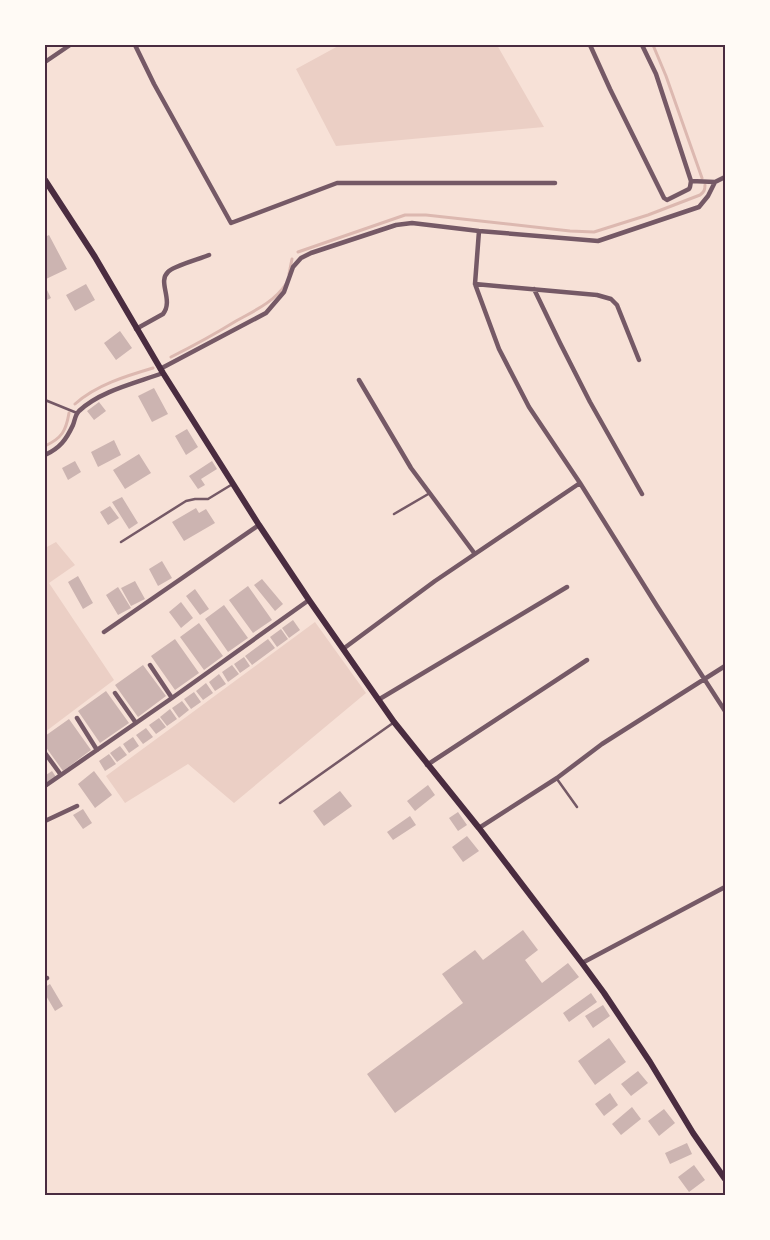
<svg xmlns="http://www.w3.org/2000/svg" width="770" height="1240" font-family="Rubik,sans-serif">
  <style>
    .green { fill: #ebcfc5 }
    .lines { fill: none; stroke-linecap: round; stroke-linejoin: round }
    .stream { stroke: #dcb8b0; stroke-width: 3 }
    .building { fill: #ccb4b1 }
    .service { stroke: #755966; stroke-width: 2.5 }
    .minor { stroke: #755966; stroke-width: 4.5 }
    .secondary { stroke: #4a2c40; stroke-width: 6 }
    .neatline { fill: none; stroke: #4a2c40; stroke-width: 2 }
  </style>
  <rect width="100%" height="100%" fill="#f7e1d7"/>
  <!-- green -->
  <path class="green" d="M340,45H497L544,127L336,146L296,69Z
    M56,542L75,565L49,583L114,680L45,732V548Z
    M315,622L366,693L234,803L188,764L125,803L106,776Z"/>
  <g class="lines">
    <!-- stream -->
    <path class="stream" d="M653,45L666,76L702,178
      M298,252L405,215H426L570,231L594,232L648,215L700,195C704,192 705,190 705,185
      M289,274L292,259
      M171,357C193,346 215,334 236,321C254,311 274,302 286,284
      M75,404C96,385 126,376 153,368
      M45,446C62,438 66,431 69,413"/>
  </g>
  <!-- building -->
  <path class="building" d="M49,235L67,269L46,279L45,277V237Z
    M86,284L95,300L75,311L66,295Z
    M45,286L51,298L45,301Z
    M120,331L132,348L116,360L104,343Z
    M154,388L168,414L152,422L138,396Z
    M99,402L106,411L94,420L87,411Z
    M187,429L198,447L186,455L175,436Z
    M114,440L121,455L98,467L91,452Z
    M139,454L151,473L125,489L113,470Z
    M75,461L81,472L68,480L62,468Z
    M212,461L217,469L201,479L205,485L198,489L189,476Z
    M122,497L138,523L129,529L112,502Z
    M110,506L119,518L108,525L100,512Z
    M196,508L199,513L206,509L215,523L184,541L172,522Z
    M162,561L172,578L158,586L149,569Z
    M78,576L93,603L83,609L68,582Z
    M262,579L283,604L275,611L254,585Z
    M135,581L145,599L131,606L121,588Z
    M248,586L272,620L253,633L229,600Z
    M118,587L131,608L118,615L106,595Z
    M195,589L209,609L200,615L186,596Z
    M181,602L193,618L181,628L169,612Z
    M224,605L248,638L228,652L205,619Z
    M293,620L300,630L289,638L282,628Z
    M199,623L223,656L204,670L180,637Z
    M281,629L288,639L277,647L270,637Z
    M175,639L199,673L175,690L151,656Z
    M268,639L275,648L252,665L245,656Z
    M244,657L250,666L240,673L234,664Z
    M143,665L166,696L138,717L115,685Z
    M232,665L239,674L228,682L222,672Z
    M219,674L226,684L215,691L209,682Z
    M206,683L213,693L203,700L196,691Z
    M106,691L129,723L100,743L78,711Z
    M194,692L201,702L191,709L184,699Z
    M182,701L189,710L179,718L172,708Z
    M170,709L177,719L167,726L160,717Z
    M159,718L166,727L156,734L149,725Z
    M69,719L91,750L63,771L45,746V736Z
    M146,728L153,737L143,744L136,735Z
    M133,737L139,746L129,753L123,744Z
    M120,746L127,755L117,762L110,753Z
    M109,754L116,764L105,771L99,761Z
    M52,771L56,777L45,784V773L46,775Z
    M94,771L112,795L95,808L78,784Z
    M428,785L435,795L415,811L407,801Z
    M340,791L352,806L324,826L313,811Z
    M83,809L92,823L83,829L73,815Z
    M458,812L467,825L458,831L449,818Z
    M410,816L416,825L393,840L387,832Z
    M467,836L479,851L463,862L452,847Z
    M523,930L538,950L525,960L542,983L568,963L579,977L395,1113L367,1074L463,1003L442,974L475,950L483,960Z
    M50,984L63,1006L55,1011L45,994V987Z
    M591,993L597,1002L569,1022L563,1013Z
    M603,1005L610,1016L593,1028L585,1016Z
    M609,1038L626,1062L595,1085L578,1061Z
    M638,1071L648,1083L631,1096L621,1084Z
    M610,1093L618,1105L604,1116L595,1104Z
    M632,1107L641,1119L621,1135L612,1124Z
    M664,1109L675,1123L659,1136L648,1121Z
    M687,1143L692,1154L670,1164L665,1153Z
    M694,1165L705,1180L689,1192L678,1177Z"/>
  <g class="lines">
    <!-- service -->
    <path class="service" d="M45,400L77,413
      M394,514L430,493
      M121,542L186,501L195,499H208L231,485
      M557,779L577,807
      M280,803L393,723"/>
    <!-- minor -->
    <path class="minor" d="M135,45L154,84L231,223L337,183H555
      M590,45L610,89L664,198L667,200L689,189L690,187L691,181L656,74L642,45
      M45,62L70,45
      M691,181L715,182L725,177
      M479,231L475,284L499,349L529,407L580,483L657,606L725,711
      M475,284L597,295L611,299L617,305L639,360
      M534,289L560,343L590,402L642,494
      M136,329L163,314C174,300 157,282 168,272C173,266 200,259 209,255
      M160,369L266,313L284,292L293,267L301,258L311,253L396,225L412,223L479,231L598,241L699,207L708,196L715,182
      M359,380L411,468L475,554
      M45,455C60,448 66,440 73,425C75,420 75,415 79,411C100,391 136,383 163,373
      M104,632L259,525
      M343,649L435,581L580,483
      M150,665L172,698
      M115,693L136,723
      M378,700L567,587
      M77,718L97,750
      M45,753L61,775
      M427,765L587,660
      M45,786L172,698L309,600
      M45,821L77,806
      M479,828L557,778L602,744L725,666
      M582,963L725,887
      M45,979L47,978"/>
    <!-- secondary -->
    <path class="secondary" d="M45,180L95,257L163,373L259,525L309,600L394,722L479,828L582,963L604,993L650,1062L693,1133L725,1179"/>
  </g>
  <!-- border -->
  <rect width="770" height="1240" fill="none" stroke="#fffaf5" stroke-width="92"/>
  <rect x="46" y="46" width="678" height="1148" class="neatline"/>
</svg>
